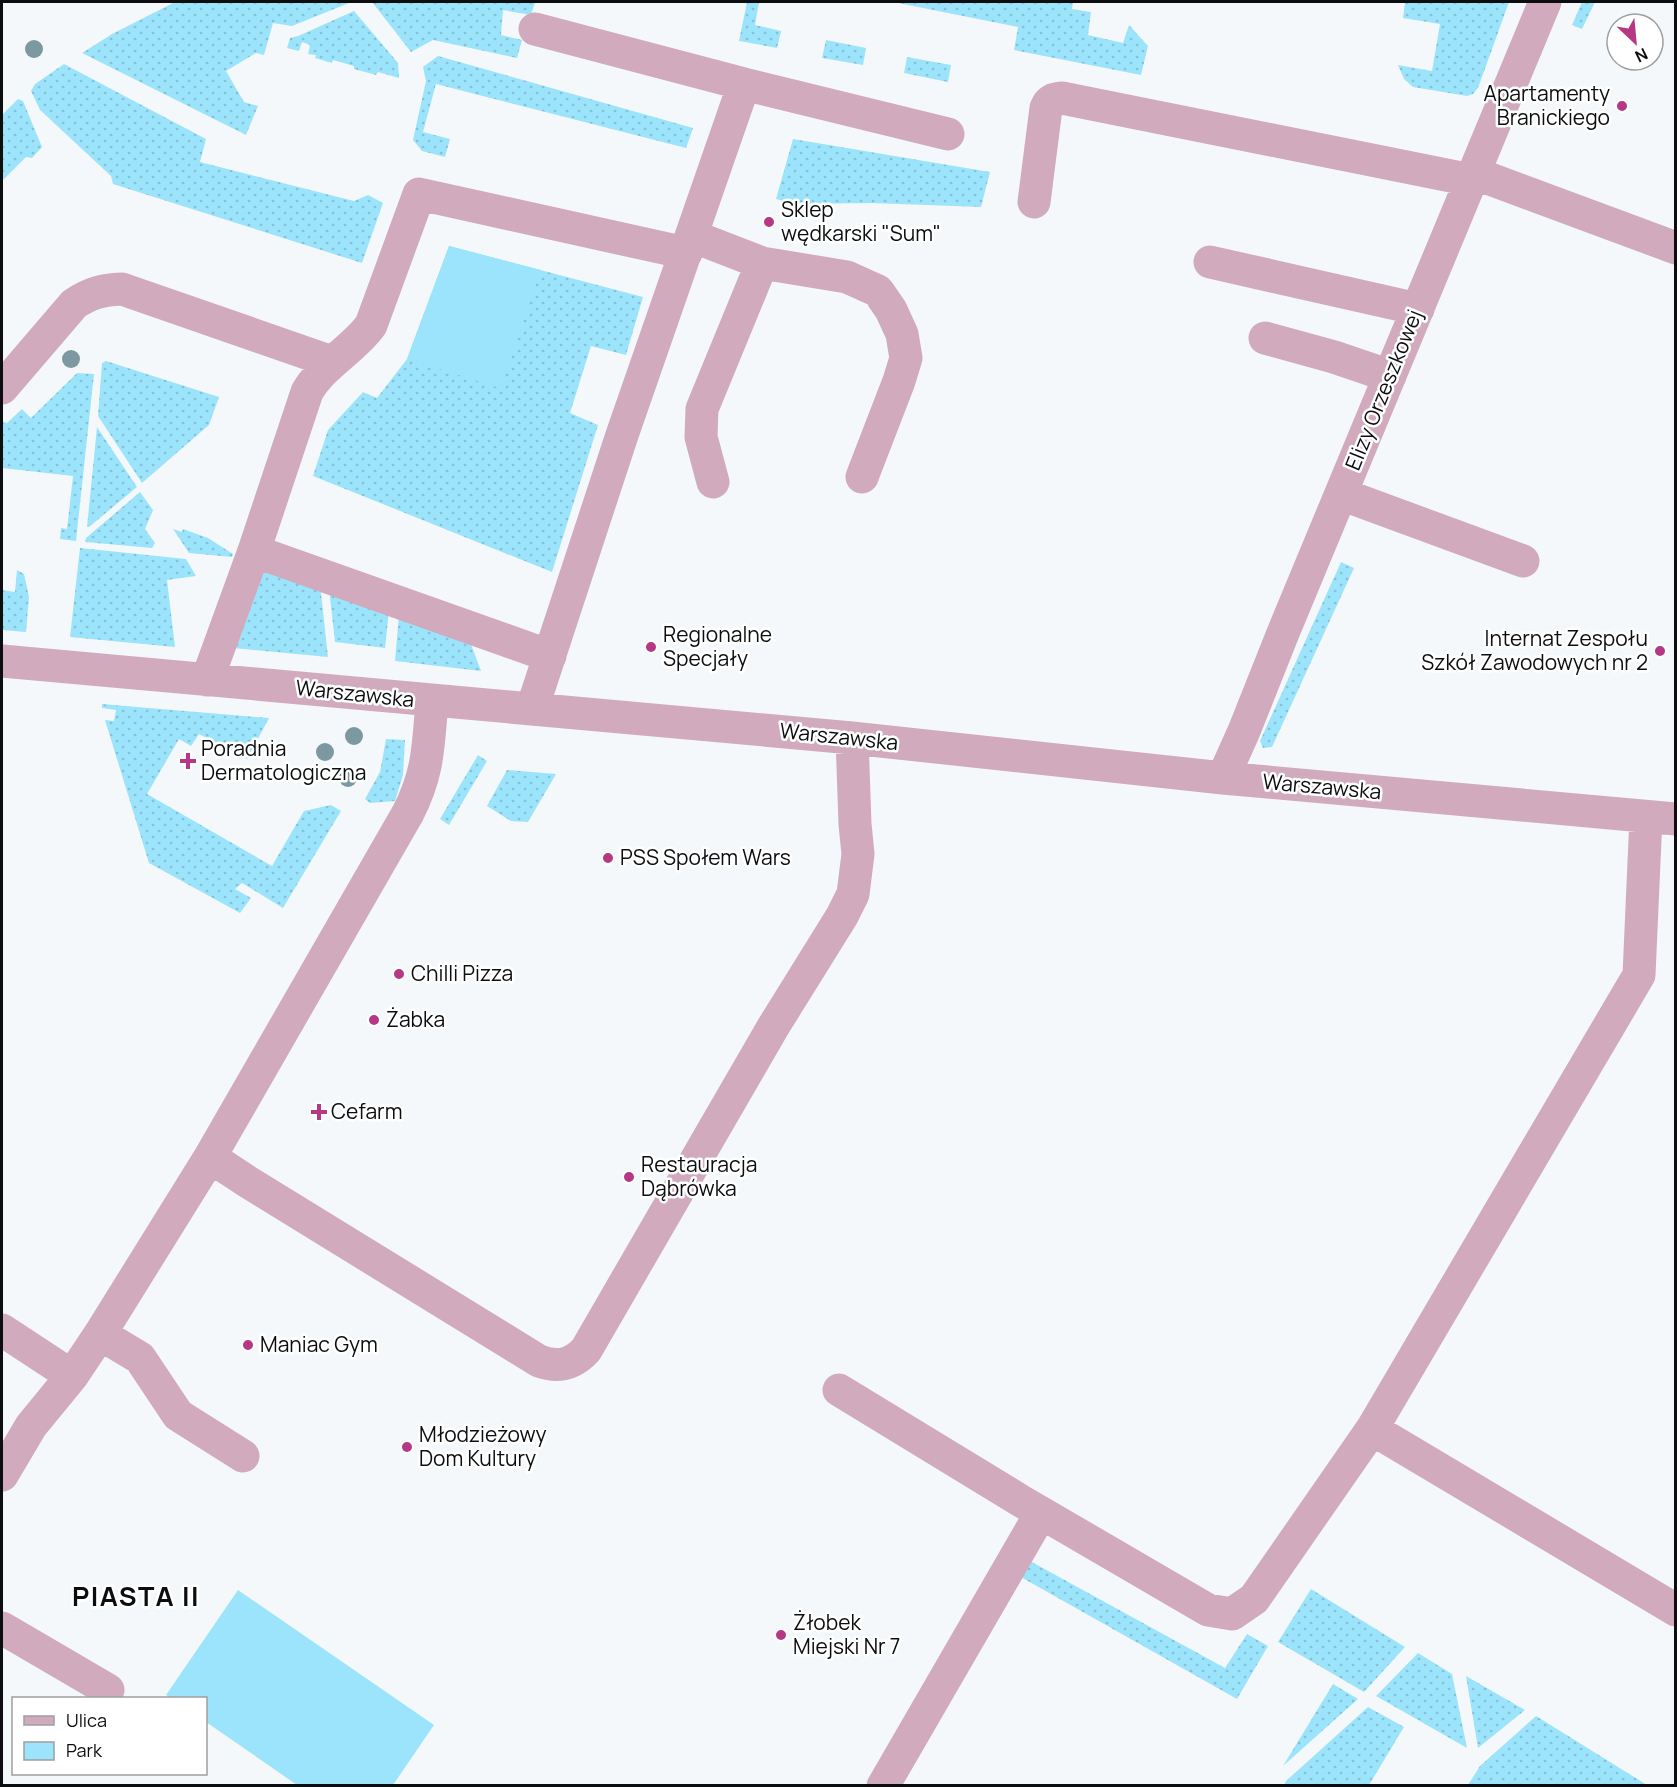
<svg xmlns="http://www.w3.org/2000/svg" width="1677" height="1787" font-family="Manrope,sans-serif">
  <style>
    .grass { fill: url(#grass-dots) }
    .park { fill: #9ce4fb }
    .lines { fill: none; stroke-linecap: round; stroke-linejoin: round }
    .minor { stroke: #d1abbd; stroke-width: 33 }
    .tree { fill: #7c98a1 }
    .poi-dot { fill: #b63783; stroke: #fff; stroke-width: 2 }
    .labels { text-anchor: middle; stroke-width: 5; stroke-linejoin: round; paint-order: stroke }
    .poi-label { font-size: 21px; fill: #0c0d0e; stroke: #fff; text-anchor: start }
    .street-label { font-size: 21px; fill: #0c0d0e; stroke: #fff }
    .district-label { font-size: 27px; font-weight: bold; letter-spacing: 1.5px; fill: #0c0d0e; stroke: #fff }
  </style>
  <defs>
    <pattern id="grass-dots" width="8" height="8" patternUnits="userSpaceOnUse" patternTransform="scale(1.5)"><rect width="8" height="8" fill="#9ce4fb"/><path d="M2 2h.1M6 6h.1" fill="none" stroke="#85c2d6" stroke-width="1.8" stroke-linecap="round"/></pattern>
  </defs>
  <rect width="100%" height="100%" fill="#f4f8fa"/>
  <!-- grass -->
  <path class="grass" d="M175,2H348L349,3L292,26L273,23L264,55L256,53L226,71L244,102L258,106L246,135L82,53L112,34Z
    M372,2H535L531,15L503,10L501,35L522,40L517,58L433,40L411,52Z
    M747,2H759L755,25L781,31L777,48L739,41Z
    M893,2H1073L1072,9L1091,12L1088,35L1123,43L1129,25L1148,46L1141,75L1014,50L1018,27Z
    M1405,2H1509L1478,88L1473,94L1467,96L1413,87L1404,79L1398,65L1432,71L1440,24L1403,18Z
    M1582,2H1595L1582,29L1572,25Z
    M354,11L398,63L399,78L378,72L376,75L354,69V66L333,60L332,63L315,58L316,55L308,54L310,45L302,42L299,51L287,48L290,38L298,36Z
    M826,40L866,48L863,65L822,58Z
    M438,56L693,128L686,148L436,84L423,132L450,139L445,157L422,151L413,140L426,81L423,67Z
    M907,57L951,65L948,82L904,73Z
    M64,64L206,139L200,162L354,201L368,195L383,203L362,263L113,184L111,176L40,110L31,91L35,84Z
    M18,99L23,101L42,147L32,158L26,157L2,181V115Z
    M793,139L990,172L981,207L871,203L794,204L776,199Z
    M449,246L643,297L626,355L591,346L570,413L598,425L552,572L313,476L328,430L363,392L377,398L407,359Z
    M106,361L219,397L209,425L142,483L98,416L102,363Z
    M77,373L94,374L76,541L60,539L61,528L67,529L73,476L2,468V422L7,423L22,409L31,418Z
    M97,427L137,487L89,527H87Z
    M140,492L153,510L145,529L155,543L152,548L85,542L86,538Z
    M173,529L182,532L183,529L208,538L233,554L232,557L189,553Z
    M80,548L186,559L196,576L167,580L175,647L70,637Z
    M1341,562L1354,568L1272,747L1263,748L1260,741Z
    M263,567L320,584L328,657L233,648Z
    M17,570L24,574L29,597L26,632L2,630V590L15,592Z
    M329,588L389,611L385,648L335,642Z
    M399,614L469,639L481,671L395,661Z
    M102,704L269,718L247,759L199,734L191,746L179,739L147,794L272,866L304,811L331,805L341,811L283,908L242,883L235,889L251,898L240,913L149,863L105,720L114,721L116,710L102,708Z
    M386,739L405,740L403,775L395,801L370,803L365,799L380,772Z
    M478,755L487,761L449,825L440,819Z
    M507,770L556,774L528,822L511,821L487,806Z
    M1030,1561L1225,1668L1247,1634L1268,1646L1237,1699L1019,1576Z
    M1311,1589L1405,1647L1364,1692L1278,1642Z
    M1418,1653L1452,1674L1467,1748L1376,1696Z
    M1466,1676L1525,1710L1478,1748Z
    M1333,1684L1358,1699L1283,1766Z
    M1368,1707L1404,1727L1369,1785H1284L1286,1781Z
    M1536,1716L1647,1785H1468L1480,1766Z"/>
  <!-- park -->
  <path class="park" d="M449,246L541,270L500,388L407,359Z
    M238,1590L434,1725L393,1785H297L206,1722V1698H171L166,1695Z"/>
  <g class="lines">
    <!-- minor -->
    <path class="minor" d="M744,84L948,134
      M1474,173L1676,248
      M1034,202L1046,108C1049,100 1053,99 1062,98L1471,180
      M692,236L762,263L847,277L878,291L891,310L902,334L906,358L899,381L862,477
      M1210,262L1418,309
      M1265,338L1334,357L1390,376
      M2,388L74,304C90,293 102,290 122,289L332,362
      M713,482L701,437L702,409L762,263
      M1341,494L1523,561
      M254,551L550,656
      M2,661L852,738L1223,778L1676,819
      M207,680L254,551L307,392C323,364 353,350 371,325L419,194L686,253
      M532,709L622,435L744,84L535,29
      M1223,778L1244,731L1283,633L1545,2
      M210,1157L248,1182L539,1361C558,1368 572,1365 586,1350L773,1027L842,916L853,894L858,854L855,824L852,738
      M2,1330L72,1376
      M100,1334L140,1358L178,1415L243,1456
      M839,1390L1021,1501L1208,1610L1232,1614L1254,1599L1372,1429L1639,975L1646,817
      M1372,1429L1676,1610
      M2,1475L31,1426L72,1376L100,1334L210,1157L408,813C429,772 428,746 432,702
      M2,1628L108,1690
      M883,1786L1041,1513"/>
  </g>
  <!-- trees -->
  <g class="tree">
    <circle cx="34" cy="49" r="9"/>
    <circle cx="71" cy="359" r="9"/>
    <circle cx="354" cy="736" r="9"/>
    <circle cx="325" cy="752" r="9"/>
    <circle cx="348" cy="778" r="9"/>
  </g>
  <!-- markers -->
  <g class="poi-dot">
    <circle cx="1622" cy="106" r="6"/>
    <circle cx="769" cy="222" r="6"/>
    <circle cx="651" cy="647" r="6"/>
    <circle cx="1660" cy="651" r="6"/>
    <path d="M185 752h6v6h6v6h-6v6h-6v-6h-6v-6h6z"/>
    <circle cx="608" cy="858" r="6"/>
    <circle cx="399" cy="974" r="6"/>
    <circle cx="374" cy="1020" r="6"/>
    <path d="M316 1103h6v6h6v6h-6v6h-6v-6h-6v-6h6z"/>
    <circle cx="629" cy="1177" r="6"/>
    <circle cx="248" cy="1345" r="6"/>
    <circle cx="407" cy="1447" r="6"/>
    <circle cx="781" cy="1635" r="6"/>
  </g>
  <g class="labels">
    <!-- poi labels -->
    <g class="poi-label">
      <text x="1610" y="101" text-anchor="end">Apartamenty<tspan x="1610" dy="24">Branickiego</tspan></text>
      <text x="781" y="217">Sklep<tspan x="781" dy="24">wędkarski "Sum"</tspan></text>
      <text x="663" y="642">Regionalne<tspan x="663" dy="24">Specjały</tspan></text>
      <text x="1648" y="646" text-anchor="end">Internat Zespołu<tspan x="1648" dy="24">Szkół Zawodowych nr 2</tspan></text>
      <text x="201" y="756">Poradnia<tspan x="201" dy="24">Dermatologiczna</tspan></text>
      <text x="620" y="865">PSS Społem Wars</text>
      <text x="411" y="981">Chilli Pizza</text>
      <text x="386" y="1027">Żabka</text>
      <text x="331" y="1119">Cefarm</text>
      <text x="641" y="1172">Restauracja<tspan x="641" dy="24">Dąbrówka</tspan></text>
      <text x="260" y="1352">Maniac Gym</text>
      <text x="419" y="1442">Młodzieżowy<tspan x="419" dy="24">Dom Kultury</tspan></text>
      <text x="793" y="1630">Żłobek<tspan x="793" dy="24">Miejski Nr 7</tspan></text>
    </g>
    <!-- street labels -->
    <g class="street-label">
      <text transform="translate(1384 390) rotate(-68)" y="7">Elizy Orzeszkowej</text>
      <text transform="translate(355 694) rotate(6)" y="7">Warszawska</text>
      <text transform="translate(839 737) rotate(6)" y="7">Warszawska</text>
      <text transform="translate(1322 787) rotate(5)" y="7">Warszawska</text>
    </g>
    <!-- district labels -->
    <g class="district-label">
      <text x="136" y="1606">PIASTA II</text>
    </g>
  </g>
  <!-- border -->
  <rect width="1677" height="1787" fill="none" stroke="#0c0d0e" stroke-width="6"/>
  <!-- legend -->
  <rect x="12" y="1697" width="195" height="78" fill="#ffffff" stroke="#9e9e9f" stroke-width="1.5"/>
  <rect x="24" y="1716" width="30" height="9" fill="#d1abbd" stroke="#9e9e9f" stroke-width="1.5"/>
  <text x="66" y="1727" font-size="18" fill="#0c0d0e">Ulica</text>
  <rect x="24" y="1742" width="30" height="18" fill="#9ce4fb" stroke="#9e9e9f" stroke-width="1.5"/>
  <text x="66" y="1757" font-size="18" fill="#0c0d0e">Park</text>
  <!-- north arrow -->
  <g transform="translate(1635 42) rotate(154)"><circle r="28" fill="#ffffff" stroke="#9e9e9f" stroke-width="1.5"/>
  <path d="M0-4.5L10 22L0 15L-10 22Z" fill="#b63783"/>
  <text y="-9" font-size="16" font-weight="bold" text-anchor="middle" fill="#0c0d0e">N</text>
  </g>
</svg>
